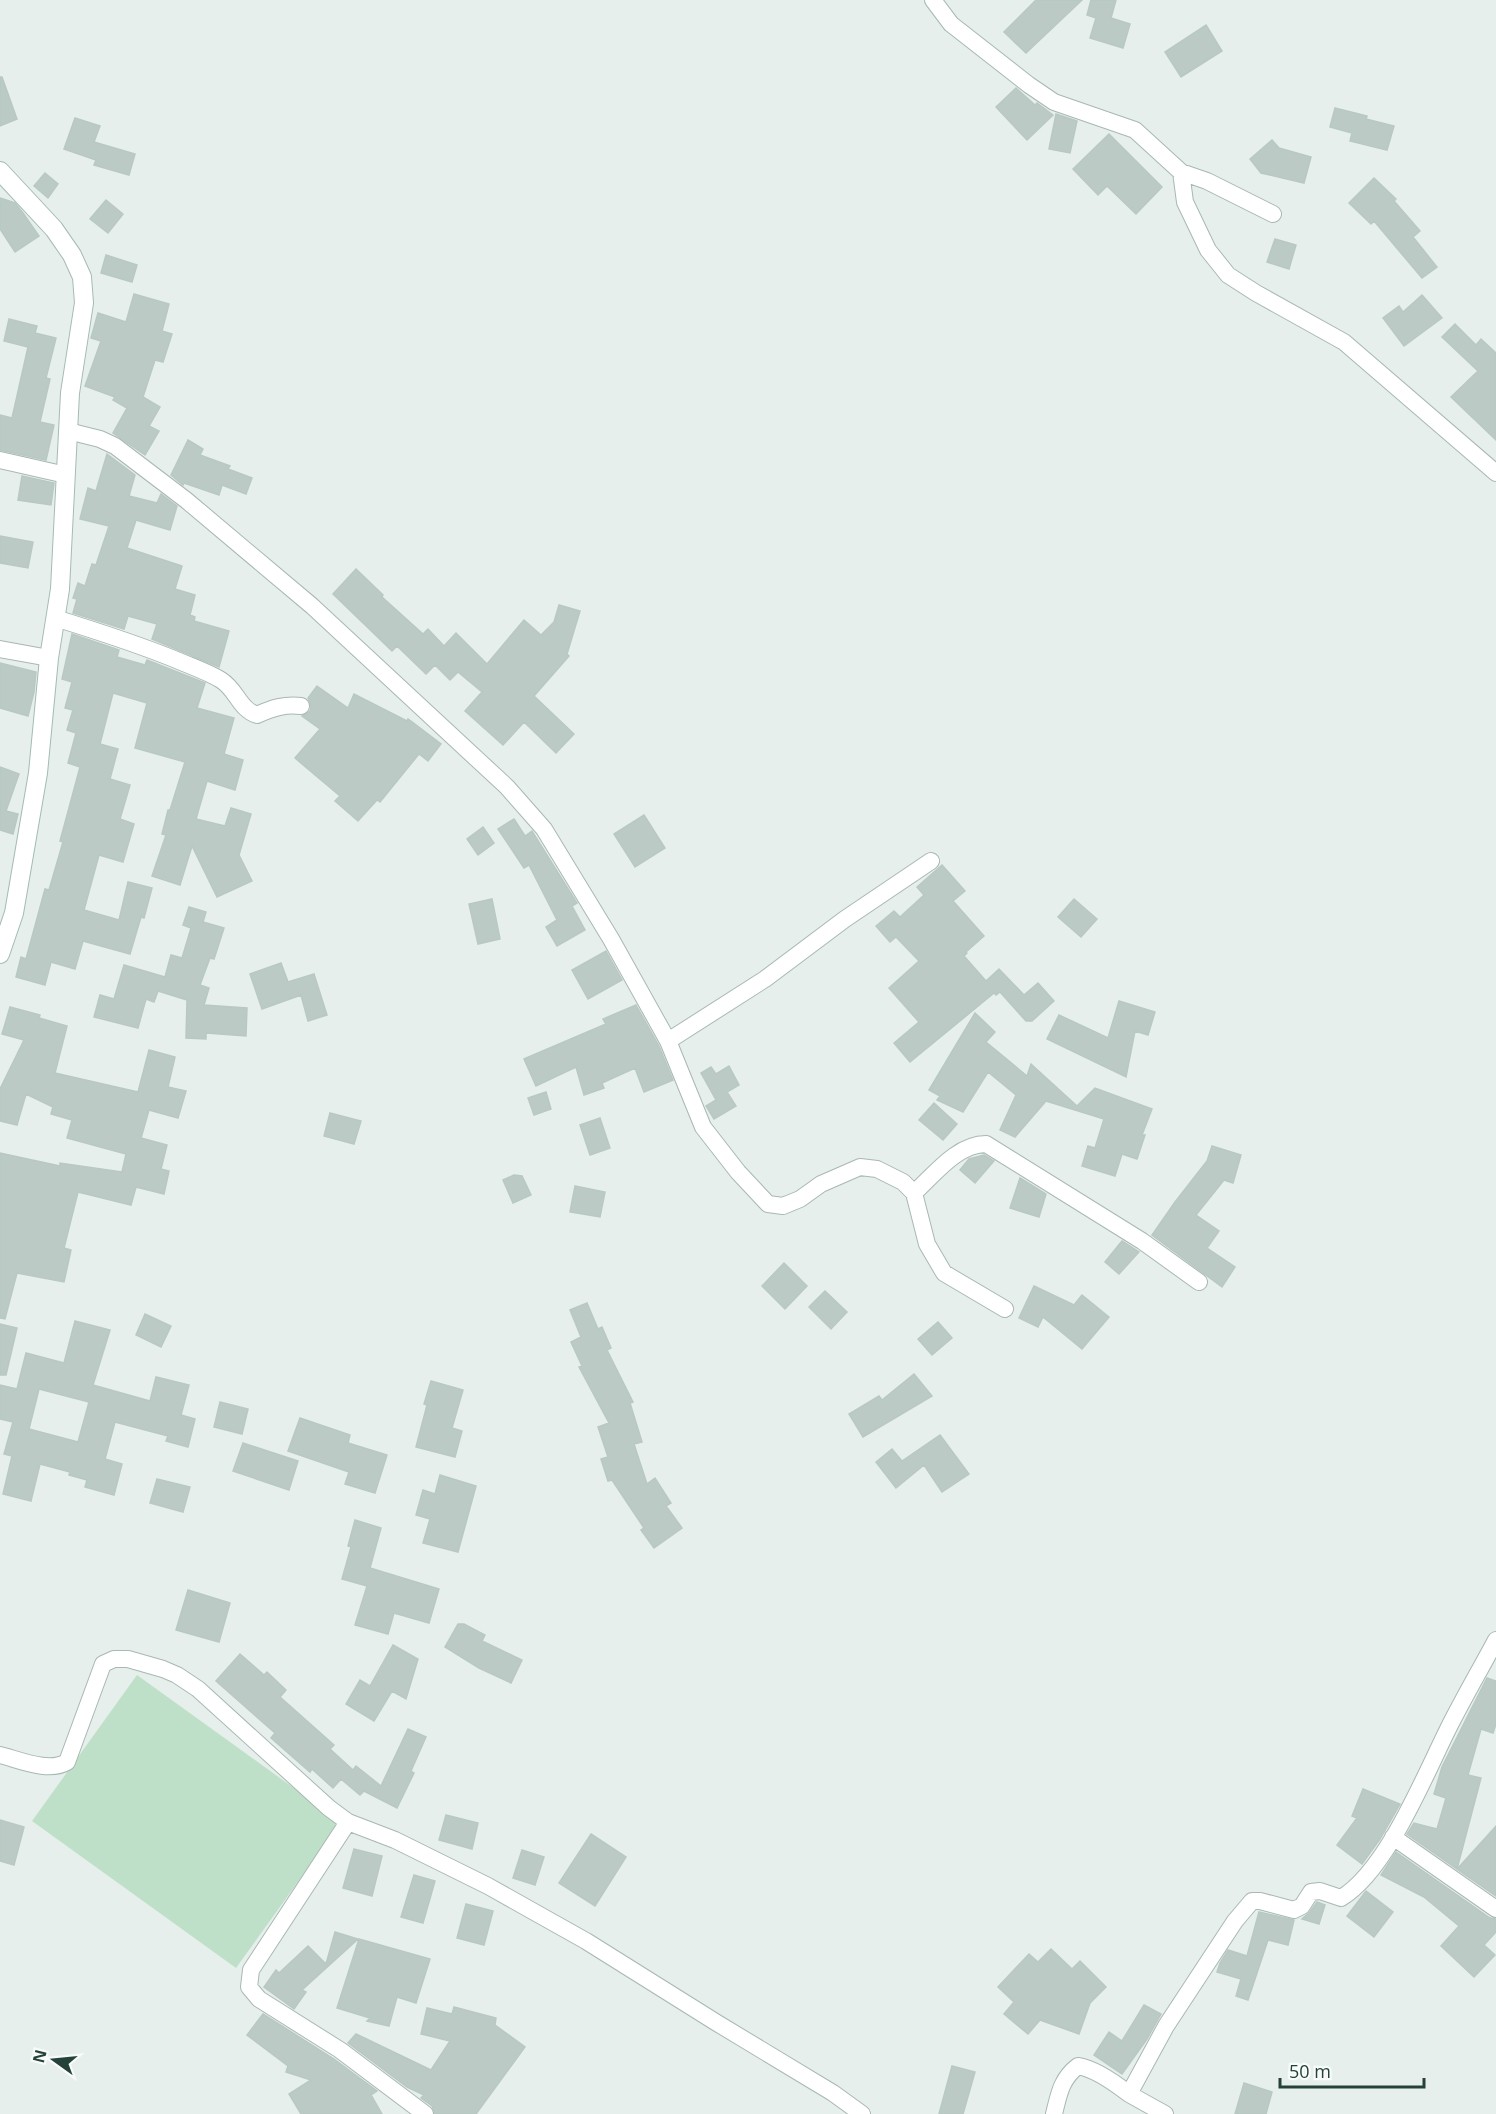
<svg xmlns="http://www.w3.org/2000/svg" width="1496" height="2114" font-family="'Open Sans',sans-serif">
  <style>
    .green { fill: #bfe0c8 }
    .building { fill: #bbcac4; stroke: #b8c9c2; stroke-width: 1.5; fill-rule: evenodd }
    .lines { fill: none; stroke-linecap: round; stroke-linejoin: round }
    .minor-casing { stroke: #a8b8b2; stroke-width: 18 }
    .secondary-casing { stroke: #a4bbb3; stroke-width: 20 }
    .minor { stroke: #fff; stroke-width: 16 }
    .secondary { stroke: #fff; stroke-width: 18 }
  </style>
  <rect width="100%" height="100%" fill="#e6efeb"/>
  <!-- green -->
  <path class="green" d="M137,1675L341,1822L236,1968L32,1821Z"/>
  <!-- building -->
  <path class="building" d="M1036,0H1082L1026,53L1004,32Z
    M1091,0H1116L1111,18L1130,24L1123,48L1090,38L1096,18L1087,15Z
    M1206,25L1222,51L1181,77L1165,52Z
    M0,77H2L17,119L0,126Z
    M1016,88L1035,105L1037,103L1053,115L1027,140L996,107Z
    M1335,108L1367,116L1366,119L1394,126L1387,150L1350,141L1352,133L1330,127Z
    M1056,114L1077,121L1070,153L1049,149Z
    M75,118L100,126L94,142L135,154L129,175L94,165L96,160L64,149Z
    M1109,134L1162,187L1136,214L1107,186L1098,195L1073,169Z
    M1272,140L1279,148L1311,157L1304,183L1261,173L1250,159Z
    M45,173L58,184L48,198L34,186Z
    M1374,178L1396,199L1394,201L1420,231L1413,237L1437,267L1422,278L1374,221L1371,224L1349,203Z
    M0,198L15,203L23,213L39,236L15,252L0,229Z
    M106,200L123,214L108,233L90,219Z
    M1275,239L1296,245L1289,269L1267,262Z
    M106,255L137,265L132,282L101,273Z
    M134,294L169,304L162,331L172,334L163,362L155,360L143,397L160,407L149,426L159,431L145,455L113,433L127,408L113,400L115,397L85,386L101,341L91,338L98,313L126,322Z
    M1422,295L1442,318L1404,346L1383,318L1399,306L1403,312Z
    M9,319L37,326L35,333L56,338L46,378L50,379L40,422L54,425L46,460L0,450V415L12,418L28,347L4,341Z
    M1455,324L1476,345L1481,339L1496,353V440L1451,397L1478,371L1442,337Z
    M188,440L203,449L200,455L230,466L228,469L252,478L246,494L222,485L219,495L184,483L183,485L171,475Z
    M107,454L135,475L129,496L157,503L161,494L177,506L170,530L136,520L127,548L182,566L175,589L195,595L190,615L195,617L194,621L229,631L219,667L152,639L157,624L128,616L124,629L73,613L77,599L73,598L78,583L85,586L92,564L96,565L109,526L80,519L88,488L96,491Z
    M22,476L54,483L51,505L18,500Z
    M0,536L33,542L28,568L0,563Z
    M356,569L383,595L382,597L423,634L428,629L444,646L456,633L487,664L524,620L541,635L554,622L559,605L580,611L567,654L569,656L534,696L574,734L556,753L524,722L503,745L465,711L482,692L458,672L450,680L435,665L426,674L397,646L392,651L333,594Z
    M72,634L119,650L117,657L145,665L147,660L205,683L197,708L234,718L224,754L243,760L235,790L207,781L196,819L225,826L231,808L251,814L239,855L252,881L217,897L192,846L180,885L152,876L166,835L162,834L168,810H170L185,762L135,748L147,703L113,693L100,744L118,749L110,779L130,785L120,819L134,824L123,862L99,855L84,910L119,920L128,882L152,888L144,918L141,917L130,954L83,941L75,969L51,962L45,985L16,977L21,957L26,959L45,889L49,890L63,842L60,841L80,767L68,763L76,733L67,730L73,710L65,708L72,682L62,679Z
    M0,663L36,672L34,692L28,716L0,708Z
    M317,686L348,708L354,694L407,721L408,719L441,744L428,761L419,754L380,802L377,800L358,821L335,801L340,796L295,758L320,729L302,716L310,711L311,706L308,698Z
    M0,767L19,774L6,811L18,814L13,834L0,830Z
    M644,815L665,848L635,867L614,834Z
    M514,819L525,836L532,831L577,903L572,906L585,930L557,946L546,927L557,920L529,865L524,868L498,829Z
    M483,827L494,843L478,855L467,839Z
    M942,865L965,891L953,901L984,936L966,952L967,953L964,956L986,981L999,969L1024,995L1038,983L1054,1001L1032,1021H1026L1000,992L996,995L994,993L910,1062L894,1043L919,1022L889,988L919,961L896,937L890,942L876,926L894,911L900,917L924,895L917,887Z
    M492,899L500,939L478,944L469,904Z
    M1074,899L1097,919L1081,937L1058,917Z
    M189,907L206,912L203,922L224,928L214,959L210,958L200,985L209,988L204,1005L247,1008L246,1036L206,1033V1039L186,1038L187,1000L158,991L154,1002L146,999L138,1028L94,1017L100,995L114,999L124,965L165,977L171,955L182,958L191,928L183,925Z
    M606,951L622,980L588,999L572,970Z
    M281,963L288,982L314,974L327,1015L308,1021L301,995L262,1009L250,974Z
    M1119,1001L1155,1012L1148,1035L1135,1031L1126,1077L1047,1039L1059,1015L1108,1038Z
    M636,1005L659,1046L673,1080L644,1092L635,1068L602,1083L604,1088L584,1095L576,1067L536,1086L524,1059L606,1024L603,1019Z
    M10,1007L40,1015L39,1018L67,1026L55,1073L138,1092L149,1050L175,1057L168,1087L186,1091L178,1118L149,1110L141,1138L167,1145L161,1169L169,1171L164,1194L136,1187L131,1205L78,1192L64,1248L71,1250L64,1282L17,1273L5,1319L0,1318V1153L60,1166V1163L122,1172L126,1154L67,1138L72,1120L51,1114L53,1107L26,1094L17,1125L0,1121V1089L24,1040L2,1034Z
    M975,1013L995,1032L986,1042L1027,1076L1031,1064L1077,1106L1095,1088L1152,1109L1142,1135H1145L1137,1159L1122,1154L1115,1176L1082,1166L1088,1146L1095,1148L1104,1119L1046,1101L1015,1137L1000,1130L1016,1095L988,1072L963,1112L937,1100L940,1096L929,1090Z
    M729,1066L739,1085L727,1092L736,1106L714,1119L706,1106L716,1100L701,1073L711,1067L716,1074Z
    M546,1092L551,1109L534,1115L528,1098Z
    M934,1103L957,1124L943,1140L919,1120Z
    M330,1113L361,1121L354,1144L324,1136Z
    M600,1118L610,1148L590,1155L580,1125Z
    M1212,1146L1241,1155L1233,1183L1224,1180L1196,1215L1219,1231L1207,1248L1235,1267L1222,1287L1152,1235L1175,1202L1207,1161Z
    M984,1155L994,1161L975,1183L960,1170L969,1159Z
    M514,1175L522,1176L531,1195L513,1203L503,1180Z
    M1020,1178L1046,1194L1039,1217L1010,1208Z
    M575,1186L605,1192L600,1217L570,1212Z
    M1122,1241L1139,1252L1119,1274L1105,1262Z
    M784,1263L807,1286L785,1309L762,1286Z
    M1034,1286L1074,1305L1082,1295L1109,1317L1082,1349L1043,1317L1038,1327L1019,1318Z
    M825,1291L847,1312L831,1329L809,1307Z
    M587,1303L598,1329L602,1327L611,1348L607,1350L633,1402L630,1403L642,1442L634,1444L647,1484L655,1478L671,1503L666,1506L682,1528L654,1548L641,1530L644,1528L612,1480L608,1481L601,1459L608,1457L598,1427L609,1423L579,1367L582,1366L571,1342L581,1337L570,1310Z
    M145,1314L171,1326L161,1347L136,1335Z
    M75,1321L110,1330L93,1385L150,1401L156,1377L189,1385L181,1415L195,1419L188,1447L166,1441L168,1436L115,1422L105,1459L122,1464L114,1495L85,1487L87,1480L69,1475L70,1472L40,1464L31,1501L3,1494L12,1456L4,1454L13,1422L0,1419V1385L17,1389L26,1353L64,1363ZM39,1389L89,1402L78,1442L29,1429Z
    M938,1322L952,1338L932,1355L918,1339Z
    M0,1324L17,1328L6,1375H0Z
    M914,1374L932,1396L863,1437L849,1414L879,1396L882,1400Z
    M431,1381L463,1390L452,1428L462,1431L455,1457L416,1447L427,1405L424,1404Z
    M220,1402L248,1409L242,1434L214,1427Z
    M300,1418L350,1435L348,1443L387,1455L375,1493L345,1484L349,1472L288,1451Z
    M940,1435L969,1474L942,1492L924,1465L896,1488L876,1462L892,1449L902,1461Z
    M243,1443L298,1461L289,1490L233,1471Z
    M440,1475L476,1486L458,1552L423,1543L430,1519L416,1515L423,1490L435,1494Z
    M157,1479L190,1487L183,1512L150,1503Z
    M355,1520L381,1528L370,1568L439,1589L429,1623L394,1613L388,1634L355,1625L367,1586L342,1579L351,1547L348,1546Z
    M188,1590L230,1603L219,1642L176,1630Z
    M458,1624H464L485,1635L482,1641L522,1660L511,1683L479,1668L445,1647Z
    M393,1645L418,1659L406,1699L392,1691L374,1721L346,1704L360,1680L370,1686Z
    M240,1654L264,1675L267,1672L286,1690L280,1697L334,1745L330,1749L353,1770L356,1766L381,1786L408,1729L426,1737L411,1771L414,1773L397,1808L364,1791L360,1795L341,1779L333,1788L312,1769L310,1772L271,1738L275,1733L216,1681Z
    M1487,1678L1496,1681V1724L1493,1733L1481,1729L1468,1775L1481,1778L1457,1869L1407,1834L1414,1823L1437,1829L1446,1798L1434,1794L1442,1767Z
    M1363,1789L1400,1804L1380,1839L1362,1864L1337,1845L1357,1818L1352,1816Z
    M446,1815L478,1823L472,1849L439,1840Z
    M0,1820L24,1827L14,1865L0,1861Z
    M1496,1826V1896L1457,1869Z
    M591,1834L626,1857L595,1906L559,1883Z
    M354,1849L382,1856L372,1896L343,1888Z
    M522,1850L544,1857L535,1885L513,1878Z
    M1396,1852L1490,1918L1496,1919V1932L1484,1945L1495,1955L1474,1977L1441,1946L1459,1926L1424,1897L1381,1875Z
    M414,1875L435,1881L423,1923L401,1917Z
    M1366,1891L1393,1912L1374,1937L1347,1916Z
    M1317,1902L1325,1905L1319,1924L1302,1919L1310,1912Z
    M466,1904L493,1911L484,1945L457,1938Z
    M1259,1912L1294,1920L1288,1945L1268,1940L1248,2000L1236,1996L1241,1979L1217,1972L1220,1963L1228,1950L1247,1956Z
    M335,1932L358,1939L302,1990L306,1992L294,2009L264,1987L276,1970L279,1973L308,1946L326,1964Z
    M359,1939L430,1959L416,2003L397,1997L389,2026L367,2021L370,2018L337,2008Z
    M1051,1949L1072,1969L1080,1961L1106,1987L1090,2003L1079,2034L1040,2020L1028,2034L1004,2014L1014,2002L998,1987L1029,1954L1038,1962Z
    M1144,2005L1161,2014L1147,2039L1122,2074L1094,2055L1109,2032L1122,2041Z
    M454,2007L496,2018L495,2025L525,2047L476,2114H435L432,2106L421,2098L424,2095L407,2087L348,2043L356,2034L431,2070L450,2041L421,2034L427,2008L452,2014Z
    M263,2014L334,2059L377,2091L371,2095L382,2114H301L289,2094L311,2080L286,2072L288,2066L247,2035Z
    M952,2066L975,2072L963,2114H939Z
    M1244,2083L1272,2092L1266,2114H1235Z"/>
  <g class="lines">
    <defs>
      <path id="minor" d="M933,0L951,24L1029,85L1054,102L1135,130L1181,172L1185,202L1208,250L1228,275L1256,293L1344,342L1496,473
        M1181,172L1207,181L1273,214
        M68,431L100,439L115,446L186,500L312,606L507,787L544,829L611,939L668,1041L703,1127L738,1172L768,1204L783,1206L800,1199L821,1184L860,1167L877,1169L903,1182L914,1193L927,1244L944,1273L1005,1309
        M0,460L66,475
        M55,618C97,631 138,644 179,661C193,667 208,672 221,680C237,690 239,709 257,715C272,708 285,704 301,706
        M0,649L49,658
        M668,1041L765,979L845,919L931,861
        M914,1193C934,1175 957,1144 986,1144L1142,1241L1199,1282
        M0,1755C20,1760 49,1773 67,1762L103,1664L114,1659H128L163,1669L177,1675L198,1689L329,1808L348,1822L395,1840L488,1886L586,1941L717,2023L833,2093L862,2114
        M348,1822L251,1970L249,1987L259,1999L340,2050L425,2114
        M1393,1837L1496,1909
        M1129,2094L1165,2114
        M1054,2114C1059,2094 1061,2079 1078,2066C1096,2069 1115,2083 1129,2094L1166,2026L1235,1921L1252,1901H1260L1294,1910L1302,1906L1311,1892L1320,1891L1341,1898C1387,1870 1424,1777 1448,1729C1463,1699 1480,1670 1496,1640"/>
      <path id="secondary" d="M0,171L54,229L72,255L82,277L84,303L70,393L60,589L49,658L38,773L14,913L0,954"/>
    </defs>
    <!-- minor casing -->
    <use href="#minor" class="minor-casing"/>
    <!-- secondary casing -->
    <use href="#secondary" class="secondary-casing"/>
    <!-- minor -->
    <use href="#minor" class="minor"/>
    <!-- secondary -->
    <use href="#secondary" class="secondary"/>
  </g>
  <!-- north arrow -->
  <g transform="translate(54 2060) rotate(285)" stroke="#f7fbf9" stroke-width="4.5" paint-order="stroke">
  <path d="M0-4.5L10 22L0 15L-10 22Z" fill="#24423a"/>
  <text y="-9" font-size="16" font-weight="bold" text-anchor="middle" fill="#24423a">N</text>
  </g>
  <!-- scale -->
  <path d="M1280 2078v9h144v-9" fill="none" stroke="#24423a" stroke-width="3"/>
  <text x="1289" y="2078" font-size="18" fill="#24423a" stroke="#f7fbf9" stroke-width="4.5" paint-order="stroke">50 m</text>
</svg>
